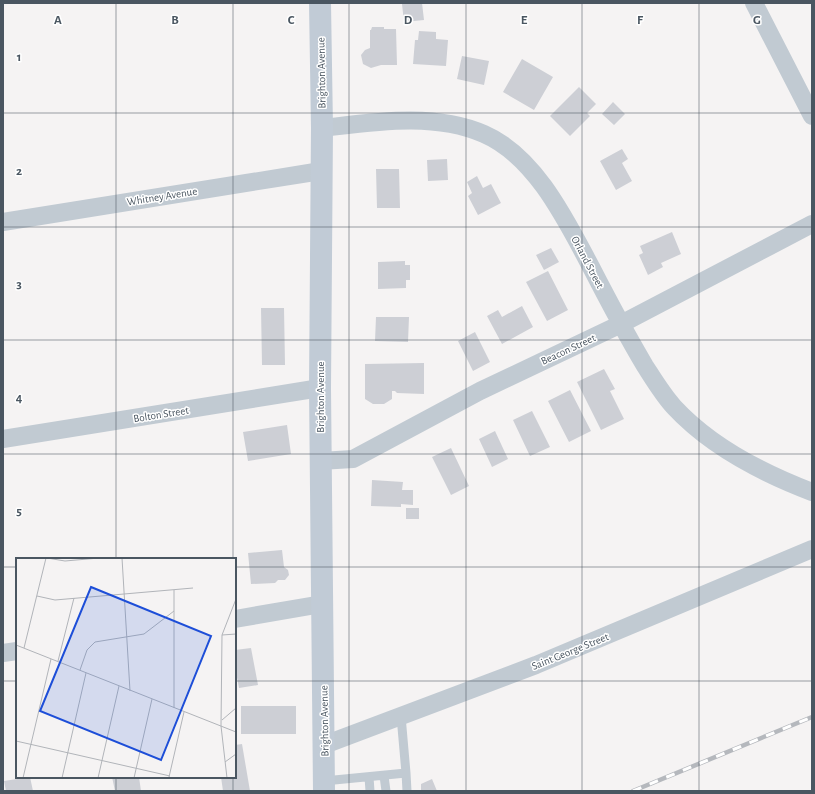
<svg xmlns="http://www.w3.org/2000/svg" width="815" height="794" font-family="'Alegreya Sans',sans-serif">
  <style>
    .building { fill: #cdcfd5 }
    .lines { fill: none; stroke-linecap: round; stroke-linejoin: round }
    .lane { stroke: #c1cad2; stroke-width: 9 }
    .street { stroke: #c1cad2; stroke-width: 18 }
    .secondary { stroke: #c1cbd6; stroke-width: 22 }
    .rail-casing { stroke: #b5b8bd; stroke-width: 4.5 }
    .rail { stroke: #fff; stroke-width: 3; stroke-dasharray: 9; stroke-linecap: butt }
    .grid { fill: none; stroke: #4a5661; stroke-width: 1; stroke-opacity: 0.55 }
    .labels { text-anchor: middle; stroke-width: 3; stroke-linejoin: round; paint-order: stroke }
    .street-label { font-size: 11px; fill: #4a5661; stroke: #fff }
    .inset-road { fill: none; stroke: #b1b4b9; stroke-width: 1 }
    .view { fill: #1d4ed8; fill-opacity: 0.15; stroke: #1d4ed8; stroke-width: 2 }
    .inset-edge { fill: none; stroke: #4a5661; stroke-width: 2 }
    .grid-label { font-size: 13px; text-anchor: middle; font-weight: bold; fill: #4a5661; stroke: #fff; stroke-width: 3; stroke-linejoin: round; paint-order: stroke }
  </style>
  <rect width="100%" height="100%" fill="#f5f3f3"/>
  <!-- building -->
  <path class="building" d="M422,3L424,20L404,22L402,4Z
    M372,27H384V29H396L397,65H381L371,68L363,64L361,55L365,50L370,48V30H371Z
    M419,31L436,32V39L448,40L446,66L413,64L415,40H418Z
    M462,56L489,61L484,85L457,79Z
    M522,59L553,77L534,110L503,92Z
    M579,87L596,104L587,113L590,116L570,136L550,116Z
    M613,102L625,114L614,125L602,114Z
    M622,149L628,159L622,163L632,181L616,190L600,161Z
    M447,159L448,180L428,181L427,160Z
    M376,169H399L400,208H377Z
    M477,176L483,188L491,184L501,203L478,215L468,196L472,193L467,182Z
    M672,232L681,254L661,263L663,267L648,275L639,255L643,253L640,246Z
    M551,248L559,262L544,270L536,255Z
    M405,261V265H410V280H406V288L378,289V262Z
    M548,271L568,310L547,321L526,282Z
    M522,306L533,327L502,344L487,316L498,310L502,317Z
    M261,308H284L285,365H262Z
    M376,317H409L408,342L375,341Z
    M475,332L490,362L473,371L458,341Z
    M424,363V394L397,393L395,391H392V399L384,404H373L365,399V364Z
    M604,369L615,389L610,391L624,419L601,430L577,382Z
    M570,390L591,431L569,442L548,401Z
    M532,411L550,447L530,456L513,420Z
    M287,425L291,454L248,461L243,432Z
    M495,431L508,459L492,467L479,439Z
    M451,448L469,486L451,495L432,457Z
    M372,480L403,482L402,490H413V505L401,504V507L371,506Z
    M406,508H419V519H406Z
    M282,550L284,567L288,570L289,575L285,580H278L275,583L251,584L248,553Z
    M251,648L258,685L239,688L235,667V650Z
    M241,706H296V734H241Z
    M242,744L250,791H223L221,777H235V745Z
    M30,777L33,791H6L4,781Z
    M112,777H139L141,791H115Z
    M432,779L437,791H421V784Z"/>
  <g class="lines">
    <!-- lane -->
    <path class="lane" d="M406,773L407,791
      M384,776L386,791
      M369,777L370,791
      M324,781L406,773L401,716"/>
    <!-- street -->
    <path class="street" d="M754,3L812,116
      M322,128C374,122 434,112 484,134C535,156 566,220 591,267C608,300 626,334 645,366C654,380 663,395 674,407C711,447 762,473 812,492
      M3,222L321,171
      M3,439L320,388
      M320,461L353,459L480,391L621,324L812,224
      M235,619L322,604
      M3,653L17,651
      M324,745L536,665L812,549"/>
    <!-- secondary -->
    <path class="secondary" d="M320,3L322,128L320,388L324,791"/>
    <defs>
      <path id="rail" d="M633,791L812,717"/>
    </defs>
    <!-- rail casing -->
    <use href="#rail" class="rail-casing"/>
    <!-- rail -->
    <use href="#rail" class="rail"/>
  </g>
  <!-- grid -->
  <path class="grid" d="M116,3V559M233,3V559M349,3V791M466,3V791M582,3V791M699,3V791M3,113H812M3,227H812M3,340H812M3,454H812M3,567H17M235,567H812M3,681H17M235,681H812M116,777V791M233,777V791"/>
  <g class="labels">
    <!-- street labels -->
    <g class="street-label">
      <text transform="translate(321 73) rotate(-91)" y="4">Brighton Avenue</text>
      <text transform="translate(162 196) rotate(-9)" y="4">Whitney Avenue</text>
      <text transform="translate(588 262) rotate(62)" y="4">Orland Street</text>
      <text transform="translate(568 349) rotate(-25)" y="4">Beacon Street</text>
      <text transform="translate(320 397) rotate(-90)" y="4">Brighton Avenue</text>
      <text transform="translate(161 414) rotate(-9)" y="4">Bolton Street</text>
      <text transform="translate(570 651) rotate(-22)" y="4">Saint George Street</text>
      <text transform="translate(324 721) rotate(-91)" y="4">Brighton Avenue</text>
    </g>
  </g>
  <!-- overview -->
  <g transform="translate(16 558)">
    <rect width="220" height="220" fill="#f5f3f3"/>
    <path class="inset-road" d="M31,0L49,3L83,0M106,0L114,133M158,32V150M21,38L39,42L177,30M206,77L220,76M0,87L220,174M8,90L30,0M42,103L58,40M64,112L71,92L79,84L128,76L158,53M206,162L220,150M205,168L206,77L220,41M205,168L211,220M0,183L154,218M209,204L220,196M153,219L168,154M7,220L35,101M46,220L70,115M82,220L103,128M118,220L136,141"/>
    <path class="view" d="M75,29L195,78L145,202L24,153Z"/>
    <rect width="220" height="220" class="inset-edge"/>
  </g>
  <g class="grid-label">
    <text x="58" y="24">A</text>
    <text x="175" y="24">B</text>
    <text x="291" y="24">C</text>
    <text x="408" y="24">D</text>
    <text x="524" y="24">E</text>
    <text x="640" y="24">F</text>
    <text x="757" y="24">G</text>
    <text x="19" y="61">1</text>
    <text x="19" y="175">2</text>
    <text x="19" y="288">3</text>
    <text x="19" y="402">4</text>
    <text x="19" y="515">5</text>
  </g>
  <!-- border -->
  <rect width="815" height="794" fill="none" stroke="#4a5661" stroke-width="8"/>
</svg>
